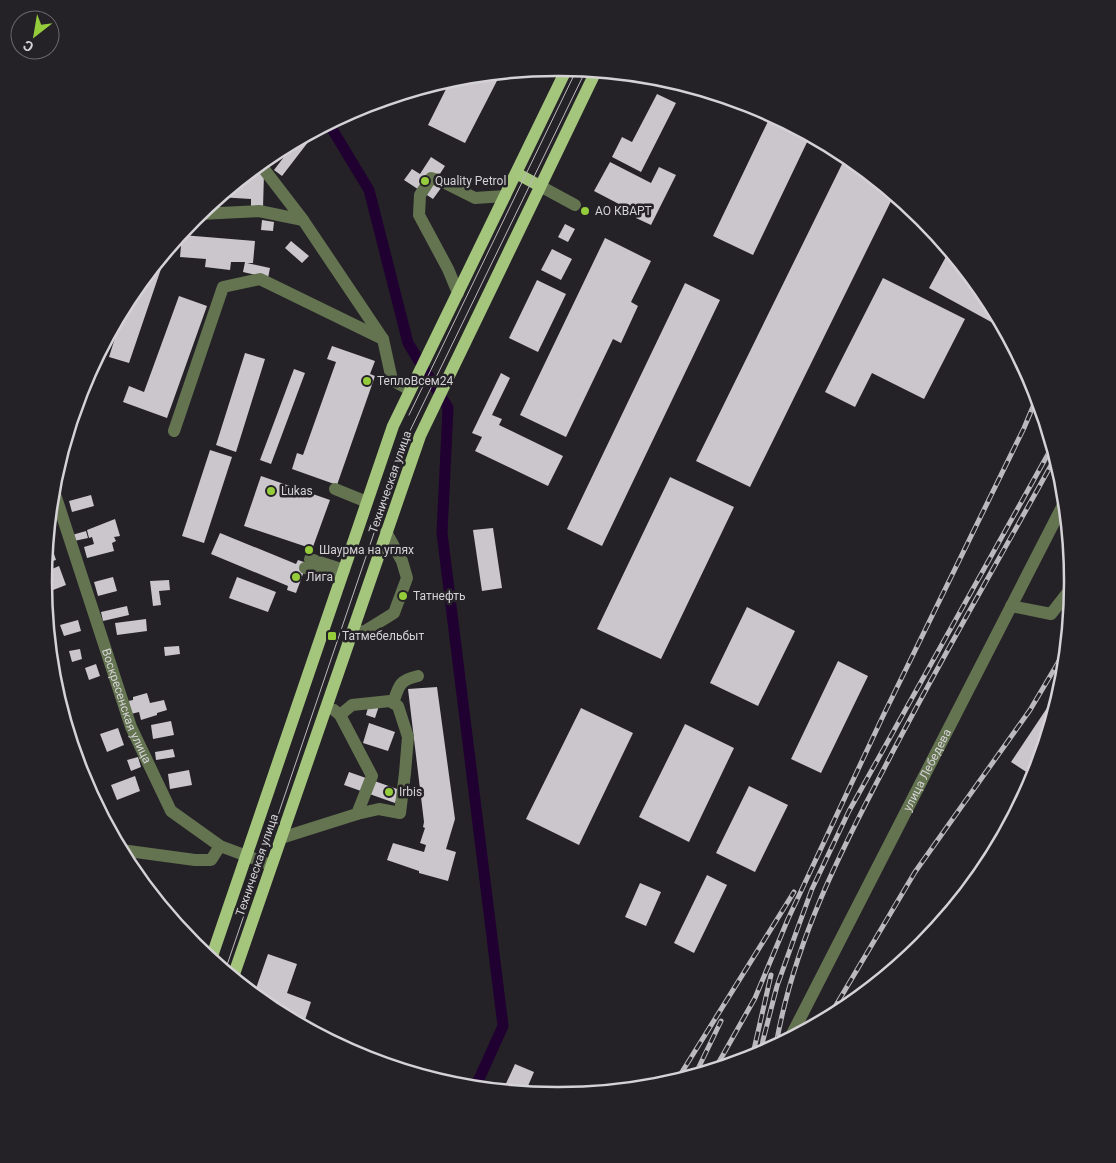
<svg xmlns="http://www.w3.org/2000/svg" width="1116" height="1163" font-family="Roboto,sans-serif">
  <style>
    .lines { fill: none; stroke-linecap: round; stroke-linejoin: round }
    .canal { stroke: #200031; stroke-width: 11 }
    .building { fill: #cac6cc }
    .minor { stroke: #647451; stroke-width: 12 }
    .major { stroke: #a4c57c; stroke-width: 12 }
    .tram { stroke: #bbb9bc; stroke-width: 1 }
    .rail-casing { stroke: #bbb9bc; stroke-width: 5 }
    .rail { stroke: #252227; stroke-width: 3; stroke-dasharray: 9; stroke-linecap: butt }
    .poi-dot { fill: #95cc3b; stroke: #252227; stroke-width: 2 }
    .labels { text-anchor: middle; stroke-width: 5; stroke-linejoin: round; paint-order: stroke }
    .poi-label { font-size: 12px; fill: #d4d2d5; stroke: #252227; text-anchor: start }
    .street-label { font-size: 12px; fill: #d4d2d5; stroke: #252227 }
    .rim { fill: none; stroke: #d4d2d5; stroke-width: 2.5 }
  </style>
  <rect width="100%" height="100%" fill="#252227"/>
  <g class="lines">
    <!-- canal -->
    <path class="canal" d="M329,124L369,190L408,343L448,408L442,533L503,1026L475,1088"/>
  </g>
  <!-- building -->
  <path class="building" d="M501,73L465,143L428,125L451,79L458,77Z
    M657,94L676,103L641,172L612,157L622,137L632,142Z
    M771,115L810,136L753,255L713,236Z
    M308,135L312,137L282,176L274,170L296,141Z
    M846,156L894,195L750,487L696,461Z
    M431,157L445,166L434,183L441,188L433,199L404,180L412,169L420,174Z
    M610,162L651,183L659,167L676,175L651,225L636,218L638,214L594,191Z
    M250,173H264L263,208L251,207V199L219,197Z
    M262,220L274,222L273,231L261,230Z
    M565,224L575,229L568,242L558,237Z
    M182,235L255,241L253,263H247L270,268L268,278L243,272L245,262H231L230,270L205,267L206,259L180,257Z
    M605,238L651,261L631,302L638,306L621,343L613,339L566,437L520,415Z
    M291,241L309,256L302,263L285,248Z
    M552,249L572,259L561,280L541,270Z
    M949,251L986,296L997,316L993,323L929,288Z
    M156,264L162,266L129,363L109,357L126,303L131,296Z
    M883,278L965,319L924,399L872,373L855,407L825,392Z
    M537,280L566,294L538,352L509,338Z
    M685,283L720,300L602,546L567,529Z
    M179,296L207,306L167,418L123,402L129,386L144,392Z
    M332,346L375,361L370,374L375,376L337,485L292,469L297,453L303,455L336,362L327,359Z
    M245,353L265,359L236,452L216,445Z
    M294,369L305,373L271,464L260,460Z
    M501,373L510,378L492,415L502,419L499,425L563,456L548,486L475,451L482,437L472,433Z
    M210,450L232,457L204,543L182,536Z
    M261,476L330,500L310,555L305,553L307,547L244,526Z
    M670,477L734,507L661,659L597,629Z
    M91,495L94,506L72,512L69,501Z
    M115,519L120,536L114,537L116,541L112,543L114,551L87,558L84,547L94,544L92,537L89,538L87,530Z
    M493,528L502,588L482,591L473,530Z
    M86,531L88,538L74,541L72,535Z
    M220,533L296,564L298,560L307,563L296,593L287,590L288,586L211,554Z
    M48,535L56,560L46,563Z
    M59,566L66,585L48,592L44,581L45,572Z
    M113,577L117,591L98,596L94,582Z
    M237,577L276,592L268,612L229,598Z
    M169,580L170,590L159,591L161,605L153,606L150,581Z
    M127,606L129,615L103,621L101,612Z
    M747,607L795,631L758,706L710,683Z
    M146,619L147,631L117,635L115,623Z
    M78,620L81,631L64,636L60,625Z
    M179,646L180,654L165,656L164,647Z
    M80,649L82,659L72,662L69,651Z
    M838,661L868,676L821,773L791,759Z
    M96,664L100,676L89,680L85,668Z
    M437,687L455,819L446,849L456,852L448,881L419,873V871L387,860L393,843L424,852L426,845L420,843L425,828L423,827L424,822L408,689Z
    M147,693L150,703L164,700L167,710L157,713V715L141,720L139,712L131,714L128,701L133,700V697Z
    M370,700L380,703L375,718L366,715Z
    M1051,702L1055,705L1034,777L1011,762Z
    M581,708L633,733L579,845L526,819Z
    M171,721L174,735L153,739L151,725Z
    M369,723L395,732L388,751L363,743Z
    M685,724L734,748L689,842L639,817Z
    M118,728L124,745L107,752L100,734Z
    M173,749L175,757L156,760L155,752Z
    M138,757L141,767L131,771L127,760Z
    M189,770L192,785L170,789L168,774Z
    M349,772L400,790L395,803L344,785Z
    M135,776L140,791L117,800L111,785Z
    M749,786L788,805L755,872L716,853Z
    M707,875L727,885L694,953L674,943Z
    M640,883L661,892L646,926L625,917Z
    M268,954L297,964L287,993L311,1002L303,1026L272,1009L254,994Z
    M515,1064L534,1072L525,1093L503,1090Z"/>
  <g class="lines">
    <!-- minor -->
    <g class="minor">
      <path d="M260,164L303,220L383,339"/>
      <path d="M540,186L575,205"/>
      <path d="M199,214L259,211L303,220"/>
      <path d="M458,293L448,269L419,215L420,195L431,178L441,181L475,198L505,196"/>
      <path d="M174,431L223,287L260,279L383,339L392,380L410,390"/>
      <path id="s1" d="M53,488L131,727L171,811L220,846L271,865"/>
      <path d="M335,489L367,502"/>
      <path d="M310,559L344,570"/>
      <path d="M305,568L341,577"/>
      <path d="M1011,606L1051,614L1072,587"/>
      <path d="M351,633L365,631L394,613L407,578L402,561L386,532"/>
      <path d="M393,703C399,686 399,680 418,676"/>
      <path d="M340,715L352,705L390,701L398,706L408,737L405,773L400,813L379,809L357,814"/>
      <path d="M281,838L357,814L372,776L340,715L334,710"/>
      <path d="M121,850L195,860H211L220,846"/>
      <path id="s2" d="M790,1038L1064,503"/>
    </g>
    <!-- major -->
    <path class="major" d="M516,173L540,186
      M211,959L393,426L567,68
      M233,977L420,436L596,71"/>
    <!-- tram -->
    <path class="tram" d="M409,415L577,69
      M225,971L406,439L586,70"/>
    <defs>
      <path id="rail" d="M829,1017L915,872L1030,710L1065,651
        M776,1045C794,942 841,850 889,759C942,657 1000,558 1055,458
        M761,1053L763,1040L777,986L797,930L812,889L849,811L1052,447
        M752,1058L771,975
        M715,1069L755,998L788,919L883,716L1024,428L1037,397
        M695,1075L721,1021
        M677,1080L794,892"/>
    </defs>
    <!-- rail casing -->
    <use href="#rail" class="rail-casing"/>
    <!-- rail -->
    <use href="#rail" class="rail"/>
  </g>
  <!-- markers -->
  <g class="poi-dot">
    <circle cx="425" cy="181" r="5"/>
    <circle cx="585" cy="211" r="5"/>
    <circle cx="367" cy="381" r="5"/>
    <circle cx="271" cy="491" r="5"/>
    <circle cx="309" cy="550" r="5"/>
    <circle cx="296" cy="577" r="5"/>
    <circle cx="403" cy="596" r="5"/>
    <rect x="327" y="631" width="10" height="10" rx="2.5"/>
    <circle cx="389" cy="792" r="5"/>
  </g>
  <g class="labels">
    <!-- poi labels -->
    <g class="poi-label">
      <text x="435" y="185">Quality Petrol</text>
      <text x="595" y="215">АО КВАРТ</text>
      <text x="377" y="385">ТеплоВсем24</text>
      <text x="281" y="495">Lukas</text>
      <text x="319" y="554">Шаурма на углях</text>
      <text x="306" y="581">Лига</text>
      <text x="413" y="600">Татнефть</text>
      <text x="342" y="640">Татмебельбыт</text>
      <text x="399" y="796">Irbis</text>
    </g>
    <!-- street labels -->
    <g class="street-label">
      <text transform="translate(390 482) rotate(-71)" y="4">Техническая улица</text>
      <text dy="4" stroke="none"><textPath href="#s1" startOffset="230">Воскресенская улица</textPath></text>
      <text dy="4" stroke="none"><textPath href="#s2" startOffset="301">улица Лебедева</textPath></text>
      <text transform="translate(257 865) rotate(-71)" y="4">Техническая улица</text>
    </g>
  </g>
  <!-- crop -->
  <path d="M0 0H1116V1163H0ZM557 76H559A505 505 0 0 1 1064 581V582A505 505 0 0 1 559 1087H557A505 505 0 0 1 52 582V581A505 505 0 0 1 557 76Z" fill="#252227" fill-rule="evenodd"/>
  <path class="rim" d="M557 76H559A505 505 0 0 1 1064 581V582A505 505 0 0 1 559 1087H557A505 505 0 0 1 52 582V581A505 505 0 0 1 557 76Z"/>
  <!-- north arrow -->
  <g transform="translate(35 35) rotate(211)"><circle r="24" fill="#252227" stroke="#6b686d"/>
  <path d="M0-4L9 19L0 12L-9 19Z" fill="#95cc3b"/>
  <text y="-8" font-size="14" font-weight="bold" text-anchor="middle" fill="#d4d2d5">С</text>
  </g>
</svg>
